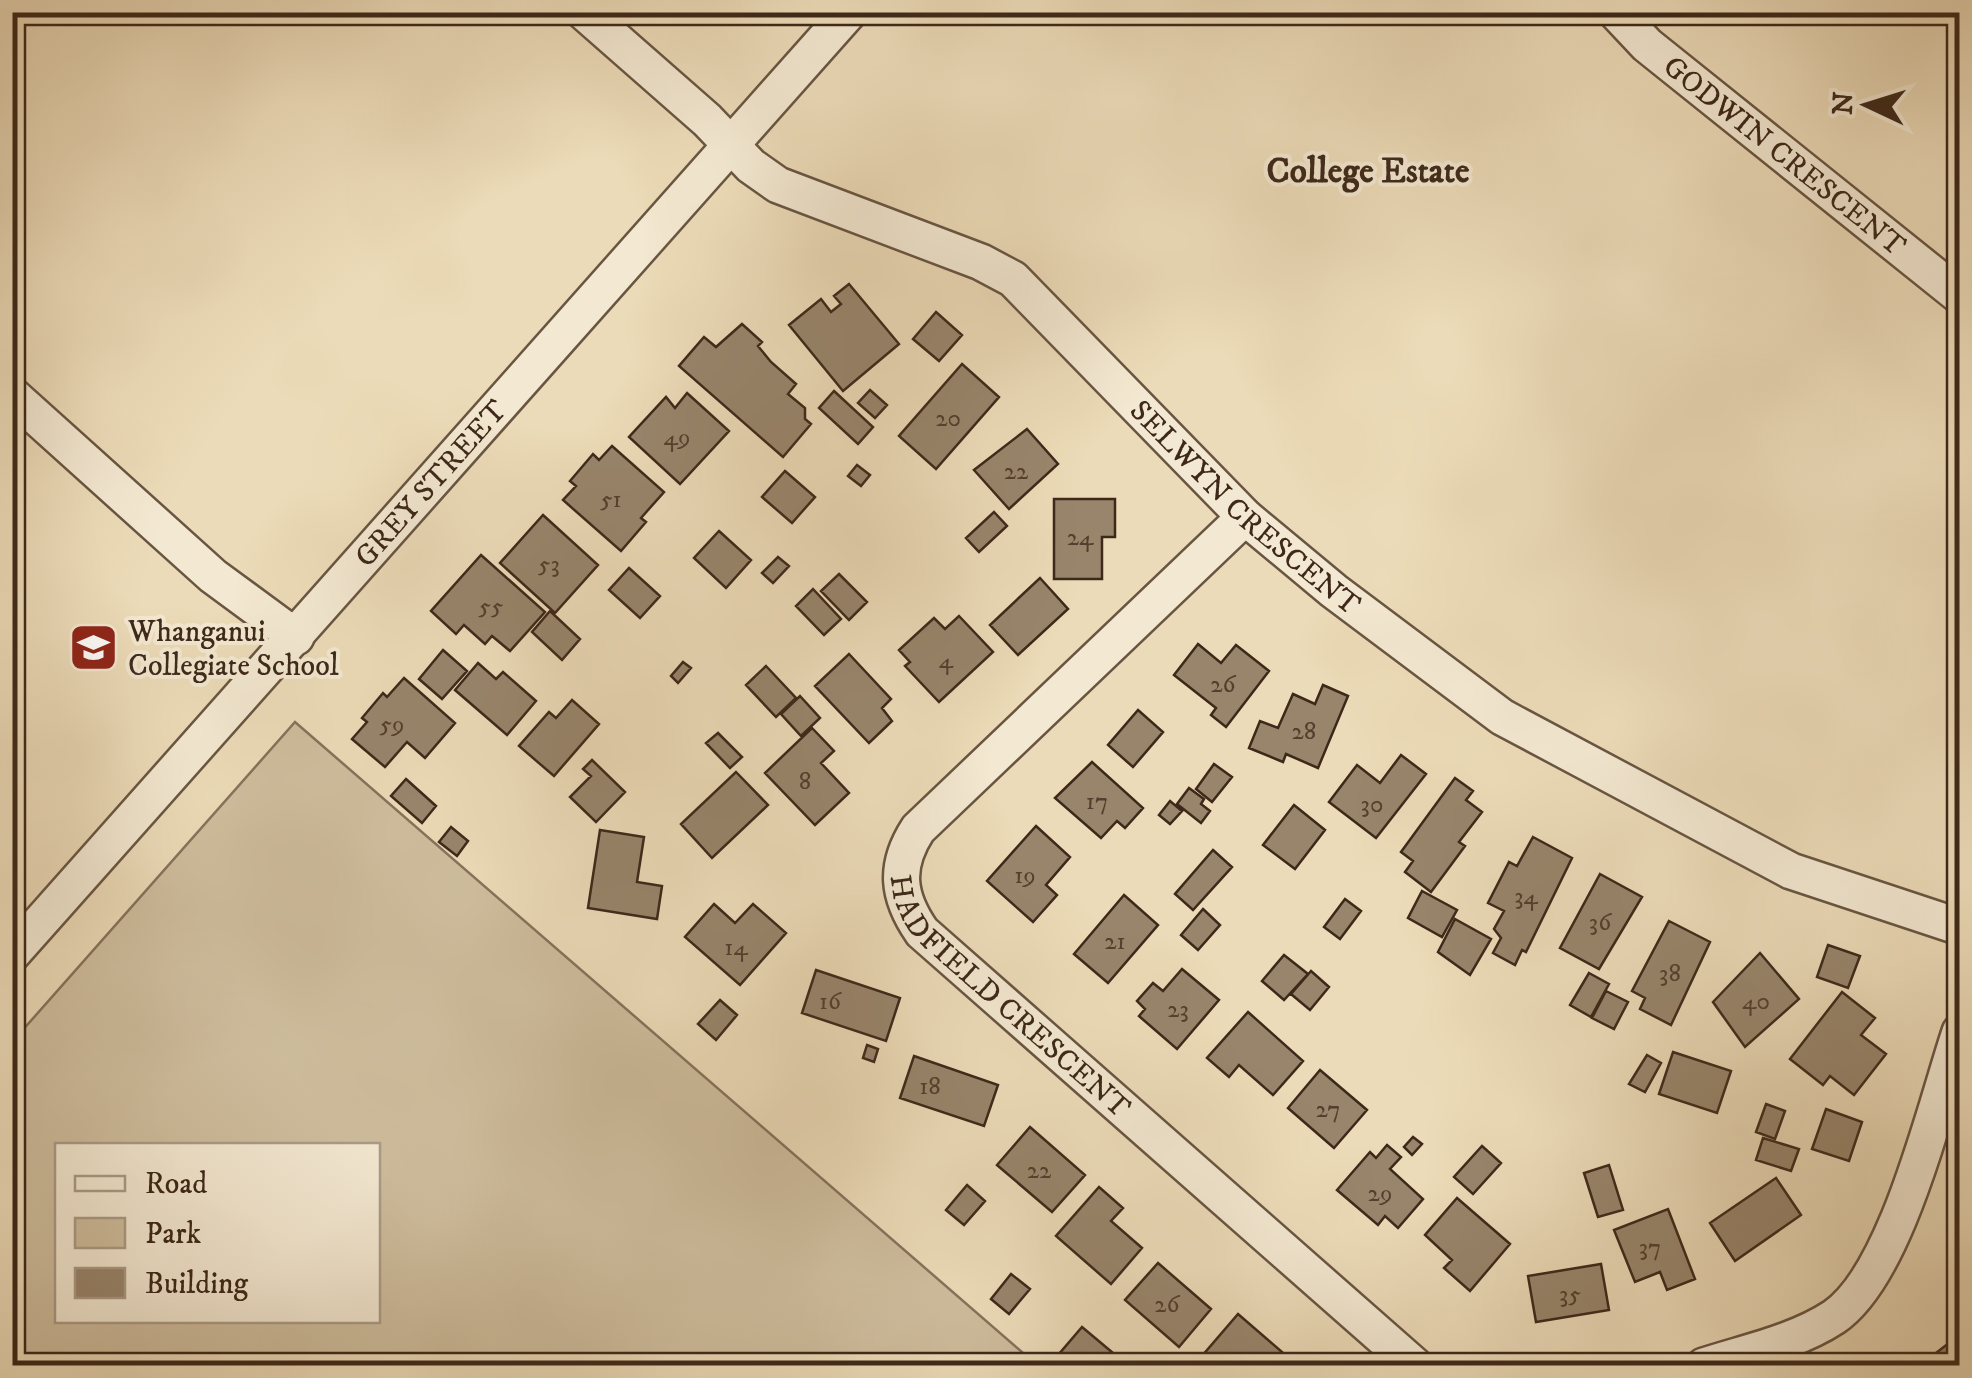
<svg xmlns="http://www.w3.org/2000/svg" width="1972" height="1378" font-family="'IM FELL DW Pica',serif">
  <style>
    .green { fill: #cebd9d; stroke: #86725c; stroke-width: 2.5; fill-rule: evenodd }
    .building { fill: #98856c; stroke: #3d281a; stroke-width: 2.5 }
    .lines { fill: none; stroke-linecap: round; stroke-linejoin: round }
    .minor-casing { stroke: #695542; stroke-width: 40 }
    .minor { stroke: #f3e8d1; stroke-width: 35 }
    .labels { text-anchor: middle; stroke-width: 8; stroke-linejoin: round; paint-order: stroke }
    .number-label { font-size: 25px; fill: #543f2e }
    .street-label { font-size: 30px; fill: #3d281a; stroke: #f3e8d1 }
    .poi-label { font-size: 30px; fill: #3d281a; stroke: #f3e8d1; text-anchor: start }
    .quarter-label { font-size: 35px; font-weight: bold; fill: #3d281a; stroke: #f3e8d1 }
  </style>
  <rect width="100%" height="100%" fill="#ecdbb8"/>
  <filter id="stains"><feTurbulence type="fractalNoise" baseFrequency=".002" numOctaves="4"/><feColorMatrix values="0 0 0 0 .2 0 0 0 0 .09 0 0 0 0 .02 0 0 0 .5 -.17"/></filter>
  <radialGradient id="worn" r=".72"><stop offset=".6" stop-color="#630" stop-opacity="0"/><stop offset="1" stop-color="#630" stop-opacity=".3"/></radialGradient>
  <!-- green -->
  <path class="green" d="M295,722L1037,1365H13V1041ZM58,1146H378V1320H58Z"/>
  <!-- building -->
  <path class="building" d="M849,284L899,344L843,391L789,325L821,299L831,312L841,304L834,296Z
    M936,312L962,335L939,361L913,339Z
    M742,324L762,342L758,346L771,362L796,384L788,394L805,408V419L811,424L783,457L679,366L704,337L716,347Z
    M962,364L999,397L936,469L899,436Z
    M870,390L887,405L875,418L858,403Z
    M834,391L873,427L858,444L819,408Z
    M687,393L729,431L680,484L629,437L666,397L675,408Z
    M1027,429L1058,464L1009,509L974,470Z
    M612,446L664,492L641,518L646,522L621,551L563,500L576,486L570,481L593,454L599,460Z
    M857,465L870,475L861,486L848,476Z
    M785,471L815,497L792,523L762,497Z
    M1054,499H1115V537H1102V579H1054Z
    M994,512L1007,526L979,552L966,538Z
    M543,515L598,565L555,613L500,563Z
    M719,531L751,560L726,588L694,558Z
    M481,555L545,612L510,651L492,636L485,644L464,625L456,634L431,611Z
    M778,557L789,566L773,583L762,573Z
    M629,568L660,596L640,618L609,590Z
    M839,574L867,602L849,620L821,591Z
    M1040,578L1068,609L1018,655L990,625Z
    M813,589L841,619L824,635L796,606Z
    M550,611L580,639L562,660L532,632Z
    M959,616L993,652L939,702L905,666L910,662L899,650L934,618L945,629Z
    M1198,644L1221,663L1236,645L1269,671L1226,727L1211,715L1216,708L1174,675Z
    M443,650L467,671L442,699L419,679Z
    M849,654L891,699L882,708L892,721L869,743L815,686Z
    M683,662L691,668L678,683L671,676Z
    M478,663L496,679L503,672L536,701L507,735L455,690Z
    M766,666L796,698L776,717L746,685Z
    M404,678L455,723L425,758L407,742L385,767L352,739L367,722L362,718L383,693L387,697Z
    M1323,685L1348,696L1318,768L1286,754L1283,762L1249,748L1260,721L1278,728L1293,694L1315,704Z
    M800,696L820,718L801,736L781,714Z
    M572,700L599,724L554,776L519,746L549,712L556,718Z
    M1138,710L1163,732L1133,767L1108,745Z
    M812,728L834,751L821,763L849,793L815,825L765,773Z
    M718,733L742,757L730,768L706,743Z
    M1401,755L1426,774L1376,838L1329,802L1357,765L1380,783Z
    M592,760L625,792L596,822L570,797L591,776L583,769Z
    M1092,762L1143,808L1125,828L1117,821L1101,838L1055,798Z
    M1214,764L1232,777L1212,802L1196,789Z
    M736,772L768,805L712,858L681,824Z
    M1455,778L1473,791L1466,800L1482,812L1459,842L1465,846L1431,892L1405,872L1413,861L1401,852Z
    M406,779L436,806L422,823L391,796Z
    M1189,788L1204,799L1201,804L1210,811L1201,823L1177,804Z
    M1170,801L1182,811L1170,824L1159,815Z
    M1294,805L1325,830L1295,869L1263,845Z
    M1036,826L1070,857L1046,885L1057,895L1033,922L987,881Z
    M451,827L468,841L457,856L439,842Z
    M600,830L644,837L637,882L662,886L657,919L588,908Z
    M1533,837L1572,858L1526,952L1522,950L1515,965L1493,953L1501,938L1494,929L1504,911L1488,903L1509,862L1517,866Z
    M1213,850L1232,867L1193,910L1175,894Z
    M1600,874L1642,897L1599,969L1560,948Z
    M1422,891L1457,910L1442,937L1408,918Z
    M1124,895L1158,925L1108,983L1074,954Z
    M1345,899L1361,911L1340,939L1324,927Z
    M714,904L735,923L753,904L786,933L740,985L685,937Z
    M1203,909L1220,925L1198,950L1181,935Z
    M1455,919L1491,939L1470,975L1438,952Z
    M1669,921L1710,942L1671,1025L1640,1009L1645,998L1632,991Z
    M1828,945L1860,956L1848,988L1817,977Z
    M1760,953L1799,999L1745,1047L1713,1002Z
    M1284,955L1308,974L1284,1000L1262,981Z
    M1182,969L1219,1000L1177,1049L1139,1016L1145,1009L1137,1001L1153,983L1163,991Z
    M816,970L900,998L886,1041L802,1013Z
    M1311,971L1329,987L1310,1010L1291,994Z
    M1589,973L1609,984L1591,1017L1570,1005Z
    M1606,991L1628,1002L1614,1029L1592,1018Z
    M1842,992L1875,1018L1861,1035L1886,1054L1854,1095L1830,1076L1823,1085L1790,1059Z
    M720,1000L737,1015L716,1040L698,1024Z
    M1248,1012L1303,1061L1273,1095L1239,1065L1229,1077L1207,1058Z
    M867,1045L878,1049L874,1062L863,1058Z
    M1673,1052L1731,1071L1717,1113L1659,1094Z
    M1647,1055L1661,1063L1645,1092L1629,1084Z
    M914,1056L998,1085L984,1126L900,1098Z
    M1320,1070L1367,1110L1334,1148L1288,1108Z
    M1766,1104L1785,1111L1775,1139L1756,1132Z
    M1826,1109L1862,1122L1849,1161L1812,1149Z
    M1030,1127L1085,1175L1052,1212L997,1165Z
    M1413,1137L1422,1144L1412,1155L1404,1147Z
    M1763,1138L1799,1149L1791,1171L1756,1160Z
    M1387,1145L1401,1157L1390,1169L1423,1199L1398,1228L1385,1216L1378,1225L1337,1190L1370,1152L1376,1158Z
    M1482,1146L1501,1163L1473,1194L1454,1177Z
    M1609,1165L1623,1210L1598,1217L1584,1173Z
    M1776,1178L1801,1215L1735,1261L1710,1223Z
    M967,1185L985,1201L964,1225L946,1210Z
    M1099,1187L1123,1208L1111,1221L1142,1248L1111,1284L1056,1236Z
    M1457,1198L1510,1244L1470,1291L1444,1268L1452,1260L1425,1235Z
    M1668,1209L1695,1279L1667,1290L1660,1272L1635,1282L1614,1230Z
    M1158,1263L1211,1309L1179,1347L1125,1300Z
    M1601,1264L1609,1310L1536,1322L1528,1276Z
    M1011,1274L1030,1289L1009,1314L991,1299Z
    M1960,1283V1314L1948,1310Z
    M1238,1314L1290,1359L1285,1366H1213L1202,1356Z
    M1082,1327L1113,1353L1103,1366H1058L1053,1361Z
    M1958,1336L1960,1366H1932L1927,1360Z"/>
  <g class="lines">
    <defs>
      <g id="minor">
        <path id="s1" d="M584,12L707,120L751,166L778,185L981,262L1013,279L1245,517L1334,591L1502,717L1791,871L1960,927"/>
        <path id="s2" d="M1616,12L1647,45L1960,296"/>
        <path d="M12,395L213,576L296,637"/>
        <path id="s3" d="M1245,517L918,829C894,866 897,896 922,932L1415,1366"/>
        <path id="s4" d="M12,954L849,12"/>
        <path d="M1704,1366C1747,1352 1796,1342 1834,1317C1897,1274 1935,1106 1960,1032"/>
      </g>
    </defs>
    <!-- minor casing -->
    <use href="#minor" class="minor-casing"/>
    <!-- minor -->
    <use href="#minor" class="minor"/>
  </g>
  <!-- icons -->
  <defs>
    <symbol id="school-square" viewBox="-11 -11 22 22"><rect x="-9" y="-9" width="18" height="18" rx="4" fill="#8f2418" stroke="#f3e8d1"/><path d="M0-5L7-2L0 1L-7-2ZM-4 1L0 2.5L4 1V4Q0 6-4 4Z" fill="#fff"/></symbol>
  </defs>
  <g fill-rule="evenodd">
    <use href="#school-square" x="66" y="620" width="55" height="55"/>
  </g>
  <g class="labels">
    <!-- number labels -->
    <g class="number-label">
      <text x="948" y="426">20</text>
      <text x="677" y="445">49</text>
      <text x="1016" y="479">22</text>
      <text x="611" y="507">51</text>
      <text x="1080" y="545">24</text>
      <text x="549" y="572">53</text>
      <text x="491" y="614">55</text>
      <text x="946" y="668">4</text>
      <text x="1223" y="692">26</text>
      <text x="392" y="732">59</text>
      <text x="1304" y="739">28</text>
      <text x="805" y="789">8</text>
      <text x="1097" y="809">17</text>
      <text x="1372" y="812">30</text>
      <text x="1025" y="883">19</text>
      <text x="1526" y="904">34</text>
      <text x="1600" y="930">36</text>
      <text x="1115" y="949">21</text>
      <text x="736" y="955">14</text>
      <text x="1670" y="981">38</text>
      <text x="830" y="1009">16</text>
      <text x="1756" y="1009">40</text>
      <text x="1178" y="1017">23</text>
      <text x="930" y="1094">18</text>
      <text x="1328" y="1117">27</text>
      <text x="1039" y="1178">22</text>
      <text x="1380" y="1201">29</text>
      <text x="1650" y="1255">37</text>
      <text x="1570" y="1302">35</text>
      <text x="1167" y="1312">26</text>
    </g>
    <!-- street labels -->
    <g class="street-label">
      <text dy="10" stroke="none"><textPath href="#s2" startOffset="222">GODWIN CRESCENT</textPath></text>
      <text dy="10" stroke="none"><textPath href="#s4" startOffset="630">GREY STREET</textPath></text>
      <text dy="10" stroke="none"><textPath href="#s1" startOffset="840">SELWYN CRESCENT</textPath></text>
      <text dy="10" stroke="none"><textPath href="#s3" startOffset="668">HADFIELD CRESCENT</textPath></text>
    </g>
    <!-- poi labels -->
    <g class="poi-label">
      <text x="128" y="641">Whanganui<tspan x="128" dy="34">Collegiate School</tspan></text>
    </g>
    <!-- quarter labels -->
    <g class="quarter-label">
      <text x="1368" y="182">College Estate</text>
    </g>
  </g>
  <!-- margin -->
  <rect width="1972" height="1378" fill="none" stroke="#ecdbb8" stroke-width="50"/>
  <rect x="15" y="15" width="1942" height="1348" fill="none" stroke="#3d281a" stroke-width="5"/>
  <rect x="25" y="25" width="1922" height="1328" fill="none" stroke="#3d281a" stroke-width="2.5"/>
  <!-- legend -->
  <rect x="55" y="1143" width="325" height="180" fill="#f3e8d1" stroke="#aa9b88" stroke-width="2.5"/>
  <rect x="75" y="1176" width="50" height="15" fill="#f3e8d1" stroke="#aa9b88" stroke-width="2.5"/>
  <text x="145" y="1193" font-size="30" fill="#3d281a">Road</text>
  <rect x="75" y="1218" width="50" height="30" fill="#cebd9d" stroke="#aa9b88" stroke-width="2.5"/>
  <text x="145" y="1243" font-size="30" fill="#3d281a">Park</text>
  <rect x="75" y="1268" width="50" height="30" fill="#98856c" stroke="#aa9b88" stroke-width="2.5"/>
  <text x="145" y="1293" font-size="30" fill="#3d281a">Building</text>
  <!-- north arrow -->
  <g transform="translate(1867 105) rotate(274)" stroke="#f3e8d1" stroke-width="8" paint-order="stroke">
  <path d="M0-8L18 38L0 25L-18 38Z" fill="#3d281a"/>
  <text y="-15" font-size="28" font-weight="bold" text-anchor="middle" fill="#3d281a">N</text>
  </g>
  <rect width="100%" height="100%" filter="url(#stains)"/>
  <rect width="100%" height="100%" fill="url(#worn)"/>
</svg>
